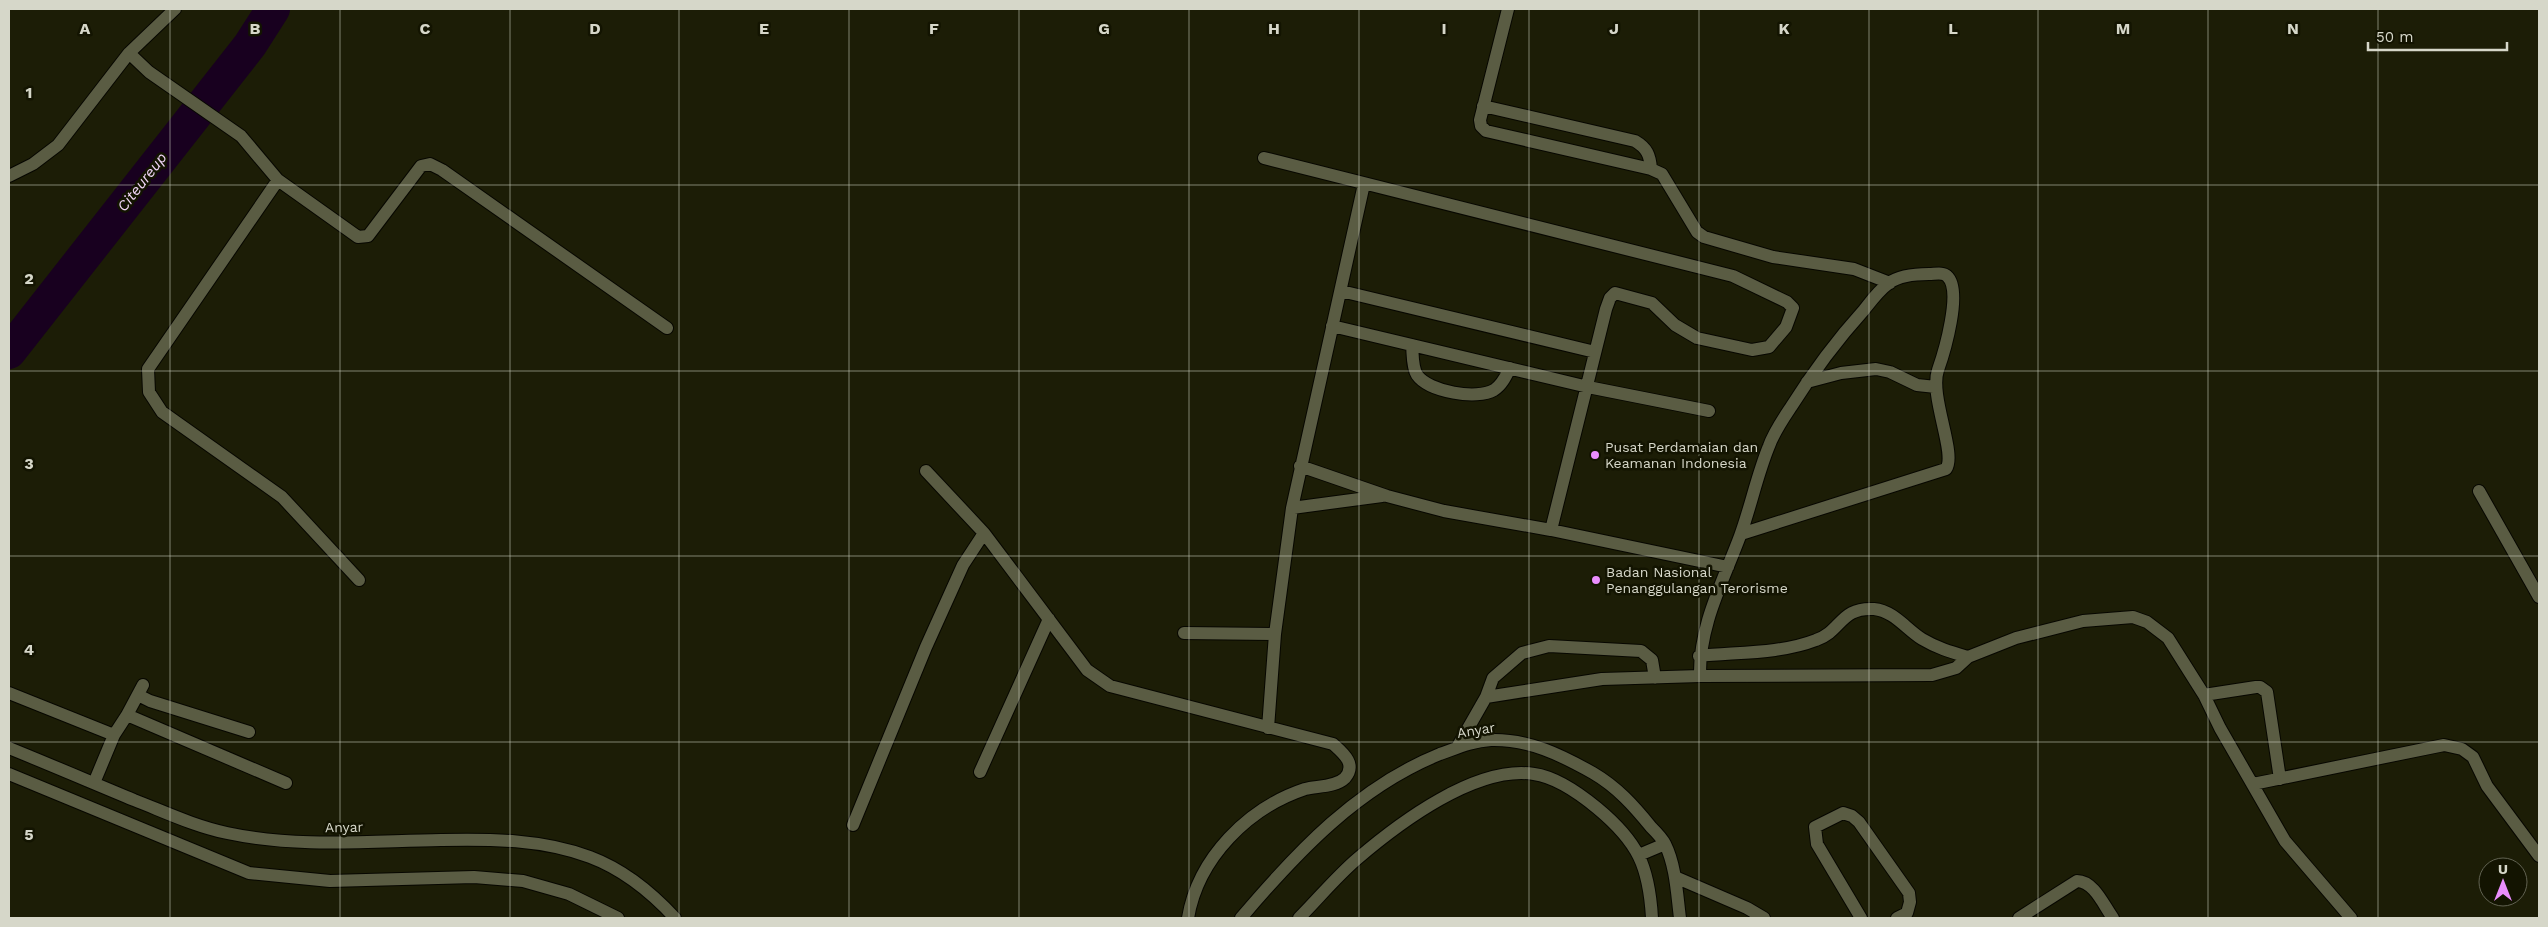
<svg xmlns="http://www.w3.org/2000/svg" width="2548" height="927" font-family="'Work Sans',sans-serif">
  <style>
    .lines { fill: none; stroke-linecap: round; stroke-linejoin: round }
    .river { stroke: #18001f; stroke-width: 34 }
    .minor-casing { stroke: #070700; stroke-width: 14 }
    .minor { stroke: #5a5c43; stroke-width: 12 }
    .grid { fill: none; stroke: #d6d7c9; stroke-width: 1; stroke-opacity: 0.55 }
    .poi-dot { fill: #ea8dfd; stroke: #131401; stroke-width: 2 }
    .labels { text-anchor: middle; stroke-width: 5; stroke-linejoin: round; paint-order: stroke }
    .poi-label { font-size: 14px; fill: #d6d7c9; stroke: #131401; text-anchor: start }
    .street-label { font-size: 14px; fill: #d6d7c9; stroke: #131401 }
    .water-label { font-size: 15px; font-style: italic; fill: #efd4f5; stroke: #131401 }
    .grid-label { font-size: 16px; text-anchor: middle; font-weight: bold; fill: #d6d7c9; stroke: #131401; stroke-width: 5; stroke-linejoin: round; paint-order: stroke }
  </style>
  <rect width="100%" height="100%" fill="#1c1d06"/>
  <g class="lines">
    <!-- river -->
    <path class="river" d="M9,352L250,45L273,9"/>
    <defs>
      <path id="minor" d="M1508,9L1480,120L1481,126L1486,131L1651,169L1662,174L1697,232L1704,237L1773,257L1854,269L1890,283
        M129,53L149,72L241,136L278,180L358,237L368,236L421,166L430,164L442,170L667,328
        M1483,106L1635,141C1647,148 1650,155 1651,169
        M1264,158L1733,276L1787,302L1793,308L1786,327L1769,347L1752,350L1697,338L1675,325L1652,303L1615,293L1610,298L1606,309L1551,530
        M9,176L33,164L58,145L129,53L175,9
        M278,180L148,369L149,392L162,412L282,497L359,580
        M1341,291L1595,352
        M1332,326L1588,387L1709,411
        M1412,345C1413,355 1412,367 1417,375C1429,392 1477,400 1494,390C1502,385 1506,376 1510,368
        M1807,382L1841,373L1876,369L1890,372L1917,385L1936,387
        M1300,466L1387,496L1444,511L1551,530L1728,567
        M926,471L984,533L1087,670L1110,686L1333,744C1343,753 1357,764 1345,778C1336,787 1317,786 1305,789C1248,808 1198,858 1188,918
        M2479,491L2539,597
        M1292,508L1382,496
        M1184,633L1275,634
        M1699,656C1737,652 1780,654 1816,640C1842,631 1840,607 1874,609C1894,611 1906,629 1922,639C1937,648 1951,652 1968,657
        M1700,676C1699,625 1723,582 1740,536C1751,506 1757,475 1769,446C1774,432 1783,419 1791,407C1813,372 1836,341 1864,310C1871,301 1879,290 1889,283C1900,275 1916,274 1929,274C1935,274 1943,272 1947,276C1963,290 1944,353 1938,370C1929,396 1957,454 1946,469L1741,534
        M9,693L114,735
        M138,695L150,701L249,732
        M2204,695L2256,687H2260L2267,692L2280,779
        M1486,697L1493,678L1522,653L1549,646L1641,651L1652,660L1655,678
        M127,715L143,685
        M1268,728L1275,634L1292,508L1364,184
        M1458,746L1486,697L1602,679L1700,676L1932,675L1956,668L1968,657L2016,638L2083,621L2133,617L2147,622L2168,638L2204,695L2220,728L2285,841L2351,918
        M9,748C51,765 93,783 134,800C165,812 194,826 227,833C297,848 369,841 441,840C491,839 542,839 590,857C622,869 652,893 675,918
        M980,772L1049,619
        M9,774L249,873L330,881L474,877L523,881L569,894L618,918
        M94,783L114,735L127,715L286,783
        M2253,784L2444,745L2462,749L2473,757L2487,786L2539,856
        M853,825L926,647L963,565L984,533
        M1639,855L1665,844
        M1675,877L1747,908L1764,918
        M1241,918C1297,852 1358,787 1440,754C1457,748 1472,741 1491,740C1529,739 1561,755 1593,773C1617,787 1634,806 1651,827C1656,832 1662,838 1665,844C1676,866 1677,895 1680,918
        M1299,918C1318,899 1336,877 1357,859C1399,823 1476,765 1534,774C1556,777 1580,794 1597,808C1638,842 1649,866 1652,918
        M1861,918L1817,844L1815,827L1843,813L1852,816L1859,822L1909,893L1910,902L1907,913L1897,918
        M2019,918L2077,881C2094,881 2104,906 2113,918"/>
    </defs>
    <!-- minor casing -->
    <use href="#minor" class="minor-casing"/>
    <!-- minor -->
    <use href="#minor" class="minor"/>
  </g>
  <!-- grid -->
  <path class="grid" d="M170,9V918M340,9V918M510,9V918M679,9V918M849,9V918M1019,9V918M1189,9V918M1359,9V918M1529,9V918M1699,9V918M1869,9V918M2038,9V918M2208,9V918M2378,9V918M9,185H2539M9,371H2539M9,556H2539M9,742H2539"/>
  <!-- markers -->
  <g class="poi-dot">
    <circle cx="1595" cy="455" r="5"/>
    <circle cx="1596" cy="580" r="5"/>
  </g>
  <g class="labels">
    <!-- poi labels -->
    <g class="poi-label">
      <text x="1605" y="452">Pusat Perdamaian dan<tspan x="1605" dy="16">Keamanan Indonesia</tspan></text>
      <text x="1606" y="577">Badan Nasional<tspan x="1606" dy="16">Penanggulangan Terorisme</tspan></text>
    </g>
    <!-- street labels -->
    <g class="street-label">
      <text transform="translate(1476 730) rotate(-9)" y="5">Anyar</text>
      <text transform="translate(344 827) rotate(-1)" y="5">Anyar</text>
    </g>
    <!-- water labels -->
    <g class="water-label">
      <text transform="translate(142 182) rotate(-52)" y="5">Citeureup</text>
    </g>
  </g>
  <g class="grid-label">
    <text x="85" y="34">A</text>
    <text x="255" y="34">B</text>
    <text x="425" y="34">C</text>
    <text x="595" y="34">D</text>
    <text x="764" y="34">E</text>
    <text x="934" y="34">F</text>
    <text x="1104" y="34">G</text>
    <text x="1274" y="34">H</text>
    <text x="1444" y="34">I</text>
    <text x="1614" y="34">J</text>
    <text x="1784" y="34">K</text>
    <text x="1953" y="34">L</text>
    <text x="2123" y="34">M</text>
    <text x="2293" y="34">N</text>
    <text x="29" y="98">1</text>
    <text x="29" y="284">2</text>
    <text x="29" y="469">3</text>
    <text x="29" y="655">4</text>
    <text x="29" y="840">5</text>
  </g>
  <!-- border -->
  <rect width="2548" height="927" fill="none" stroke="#d6d7c9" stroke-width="20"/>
  <!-- north arrow -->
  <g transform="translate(2503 882)"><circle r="24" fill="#131401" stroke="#616251"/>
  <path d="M0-4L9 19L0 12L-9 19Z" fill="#ea8dfd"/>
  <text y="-8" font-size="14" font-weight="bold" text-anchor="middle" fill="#d6d7c9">U</text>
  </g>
  <!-- scale -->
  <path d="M2368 42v8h139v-8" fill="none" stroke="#d6d7c9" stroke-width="2.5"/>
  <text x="2376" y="42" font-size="15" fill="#d6d7c9" stroke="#131401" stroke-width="4" paint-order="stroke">50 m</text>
</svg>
